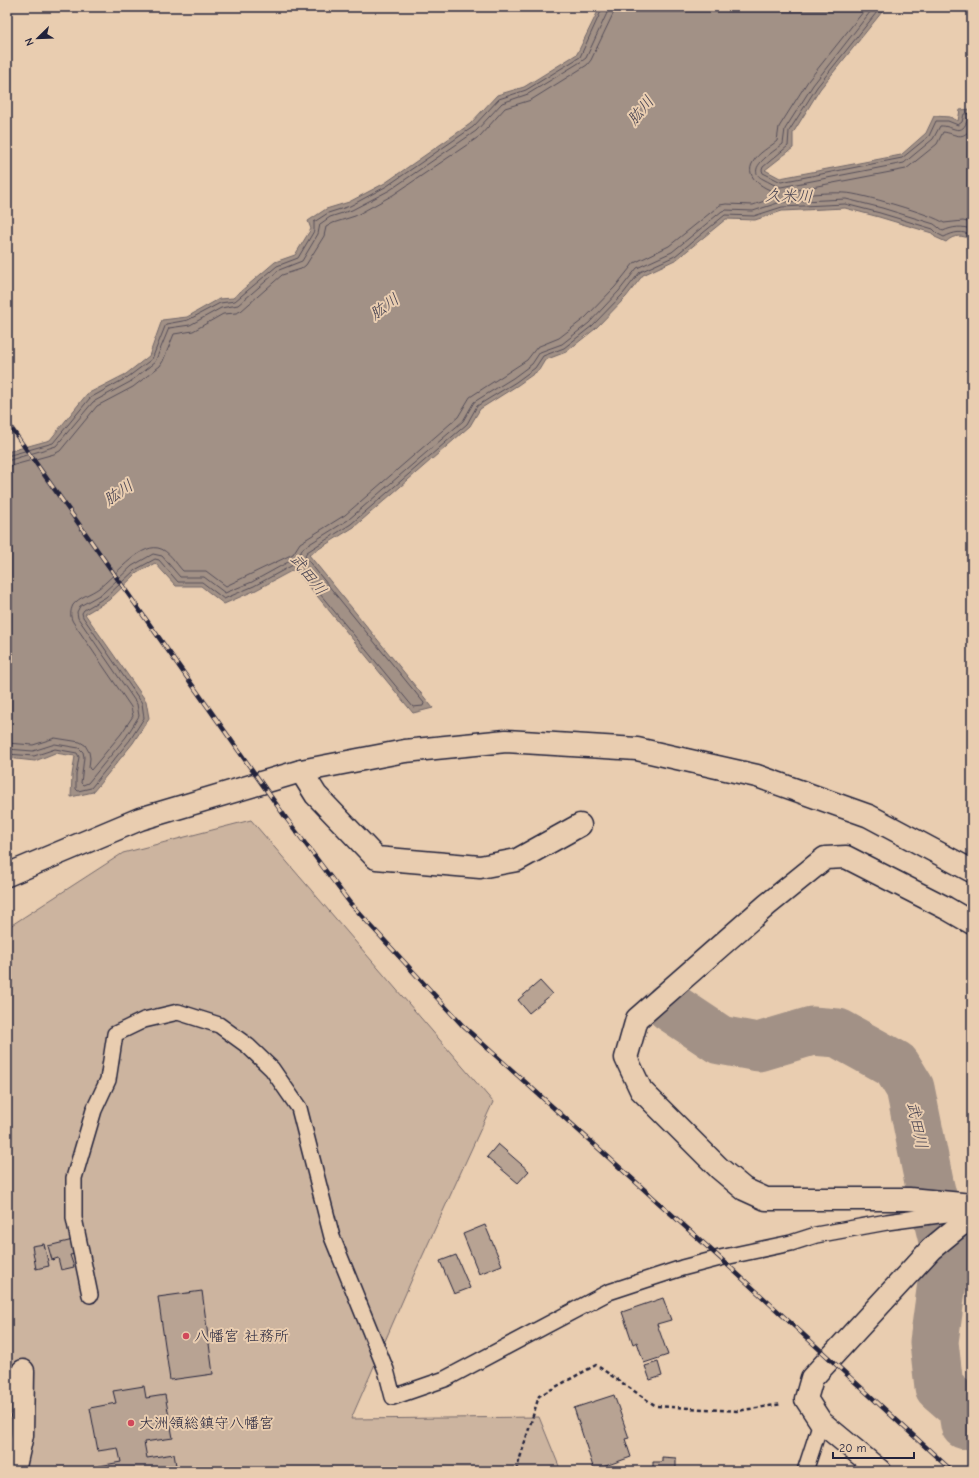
<svg xmlns="http://www.w3.org/2000/svg" width="979" height="1478" font-family="'Comic Neue','Klee One',sans-serif">
  <style>
    .green { fill: #ccb49f; stroke: #776b6d }
    .water { fill: #a29186; stroke: #6f6568 }
    .lines { fill: none; stroke-linecap: round; stroke-linejoin: round }
    .shore { stroke: #554e59; stroke-width: 1 }
    .river { stroke: #a29186; stroke-width: 49 }
    .building { fill: #b8a393; stroke: #22223b }
    .service-casing { stroke: #22223b; stroke-width: 18 }
    .minor-casing { stroke: #22223b; stroke-width: 25 }
    .tertiary-casing { stroke: #22223b; stroke-width: 25 }
    .path { stroke: #22223b; stroke-width: 2.5; stroke-dasharray: 4 3; stroke-linecap: butt }
    .service { stroke: #e9cdb0; stroke-width: 15 }
    .minor { stroke: #e9cdb0; stroke-width: 22 }
    .tertiary { stroke: #e9cdb0; stroke-width: 22 }
    .rail-casing { stroke: #22223b; stroke-width: 4.5 }
    .rail { stroke: #e9cdb0; stroke-width: 3; stroke-dasharray: 9; stroke-linecap: butt }
    .poi-dot { fill: #d1495b; stroke: #e9cdb0; stroke-width: 1.5 }
    .labels { text-anchor: middle; stroke-width: 4; stroke-linejoin: round; paint-order: stroke }
    .poi-label { font-size: 15px; fill: #22223b; stroke: #e9cdb0; text-anchor: start }
    .water-label { font-size: 16px; font-style: italic; fill: #423e4e; stroke: #e9cdb0 }
  </style>
  <rect width="100%" height="100%" fill="#e9cdb0"/>
  <filter id="ink" filterUnits="userSpaceOnUse"><feTurbulence type="fractalNoise" baseFrequency=".025" numOctaves="2"/><feDisplacementMap in="SourceGraphic" scale="8" xChannelSelector="R" yChannelSelector="G"/><feConvolveMatrix kernelMatrix="1 2 1 2 8 2 1 2 1" color-interpolation-filters="sRGB"/></filter>
  <g filter="url(#ink)">
    <!-- green -->
    <path class="green" d="M251,820L493,1102L412,1279L351,1419L539,1417L561,1471H7V928L123,853Z"/>
    <!-- water -->
    <path class="water" d="M600,7H886L820,89L793,133V148L765,170L780,178L901,155L926,133L934,116L950,117L958,121L960,110L971,109L972,240C963,235 954,234 946,242L935,237L932,233L879,217L845,208L782,211L755,220L726,219L677,259L643,275L626,297L595,329L566,352L545,360L539,370L518,385L480,409L470,426L354,527L309,555L433,708L413,713L295,569L256,590L224,604L201,586H176L155,563L137,573L109,600L85,614L146,701L149,718L133,743L93,792L71,797L72,775L75,756L55,753L35,761L7,758V452L50,440L87,394L126,374L149,356L162,320L187,317L219,299L233,298L275,262L295,255L311,229L308,221L326,209L349,202L385,183L470,124L497,95L524,87L577,54Z"/>
    <g class="lines">
      <!-- shore -->
      <path class="shore" d="M874,7L813,85L785,129L783,144C775,151 743,169 763,179C769,182 775,186 781,187L904,163L933,139L940,126C953,125 962,139 968,118H972
        M881,7L817,87L789,131L788,146L763,167L762,170L763,173L781,182L902,158L929,136L936,121H948L958,125L962,122L964,114L972,113
        M972,126C963,143 955,133 943,132L937,144L906,169L786,192L784,194L787,196C806,195 826,192 845,193C859,193 934,215 944,223L963,221L972,223
        M7,456L53,443L90,398L128,377L152,359L166,324L188,320L220,303L235,301L277,266L298,258L314,231V222L328,213L350,206L387,186L473,127L499,99L526,90L580,57L603,7
        M7,461L56,446L93,402L130,382L155,362L169,328L190,325L221,308L238,305L279,270L302,261L318,234L320,224L330,217L352,210L390,190L476,131L502,103L528,94L582,61L586,58L607,13L608,7
        M7,467L54,454L60,451L97,406L133,387L160,366L163,361L174,334L193,331L223,314L236,313L241,311L282,275L301,269L306,265L324,236L326,227L333,223L355,216L393,195L480,136L505,108L531,100L587,65L591,60L613,14L614,7
        M7,743L33,745L55,738L80,742L85,745L89,752L90,758L89,768L91,770L121,734L133,716L131,707L73,622C70,617 70,611 73,605C79,597 91,594 99,588C113,578 139,544 158,548C169,550 176,564 183,571H206L226,586L293,554L300,543L345,515L458,417L470,397L527,360L537,347L559,338L585,318L615,287L634,263L669,246L720,205L726,204L753,205L779,196V193C766,190 743,178 753,162C758,153 770,147 777,141L779,127L808,81L867,7
        M7,749L33,751L55,744L79,748L83,752L84,757L81,783L83,785L88,783L126,737L139,716L137,704L78,618L77,612L80,606L103,593L132,566L153,554L162,556L180,577H204L225,593L252,582L290,561L299,560L301,552L303,548L348,520L463,421L474,402L513,378L532,364L540,352L562,344L589,323L619,291L637,268L672,252L722,211L726,210L753,211L781,202L846,199L882,208L934,224L943,231C952,227 963,225 972,230
        M7,754L34,756L55,749L77,753L79,757L76,775V789L78,791L91,788L130,740L144,718L142,703L83,617L82,613L84,610L106,597L135,570L155,559L159,560L178,582H202L224,599L254,586L293,565L297,566L413,707L423,706L424,703L306,558L305,555L307,552L351,524L467,424L477,406L516,382L535,368L543,356L564,348L592,326L623,294L640,272L675,256L725,215L754,216L782,207L845,204L880,213L933,229L938,234L944,237C954,232 962,230 972,236"/>
      <!-- river -->
      <path class="river" d="M669,1006L720,1040L758,1047L812,1031L838,1033L896,1065L910,1088L930,1187L946,1253L934,1342L939,1387L962,1407L965,1425"/>
    </g>
    <!-- building -->
    <path class="building" d="M540,981L552,994L529,1013L518,1000Z
      M498,1144L529,1171L518,1183L487,1157Z
      M485,1225L502,1265L479,1274L463,1234Z
      M73,1240L76,1254L70,1255L74,1267L61,1270L58,1258L52,1260L48,1246Z
      M44,1244L49,1266L36,1269L32,1246Z
      M456,1255L470,1288L454,1294L440,1261Z
      M202,1291L213,1374L170,1380L158,1297Z
      M663,1298L671,1320L657,1324L668,1355L644,1363L637,1342L633,1344L622,1312Z
      M658,1362L662,1376L650,1380L645,1366Z
      M144,1386L146,1398L165,1395L173,1438L144,1442L147,1458L174,1454L177,1471H100L99,1466L121,1462L118,1448L98,1451L90,1408L116,1403L113,1391Z
      M614,1395L629,1438L625,1439L631,1457L594,1470L574,1408Z
      M662,1457L676,1458V1471H653V1462H662Z"/>
    <g class="lines">
      <defs>
        <path id="service" d="M90,1295L74,1218V1178L94,1110L108,1080L115,1034L144,1020L178,1012L219,1025L248,1046L272,1069L299,1108L332,1237L386,1370L393,1397L445,1379L609,1292L682,1268L720,1258L791,1243L816,1235L887,1222L969,1211
          M805,1471L821,1422"/>
        <path id="minor" d="M301,771L316,795L376,858L480,867L517,860L580,825
          M972,923L946,908L846,857L825,858L767,905L637,1019L626,1058L641,1090L719,1168L744,1189L766,1199H909L972,1205
          M14,1471L22,1435L23,1371
          M880,1471L821,1422L806,1399L812,1378L931,1249L959,1226L972,1219"/>
        <path id="tertiary" d="M7,875L140,819L301,771L405,751L506,741L637,749L757,776L869,816L972,871"/>
      </defs>
      <!-- service casing -->
      <use href="#service" class="service-casing"/>
      <!-- minor casing -->
      <use href="#minor" class="minor-casing"/>
      <!-- tertiary casing -->
      <use href="#tertiary" class="tertiary-casing"/>
      <!-- path -->
      <path class="path" d="M516,1471L539,1396L596,1365L656,1406L737,1411L782,1404"/>
      <!-- service -->
      <use href="#service" class="service"/>
      <!-- minor -->
      <use href="#minor" class="minor"/>
      <!-- tertiary -->
      <use href="#tertiary" class="tertiary"/>
      <defs>
        <path id="rail" d="M7,422L286,818L350,903L463,1026L720,1258L952,1471"/>
      </defs>
      <!-- rail casing -->
      <use href="#rail" class="rail-casing"/>
      <!-- rail -->
      <use href="#rail" class="rail"/>
    </g>
  </g>
  <!-- markers -->
  <g class="poi-dot">
    <circle cx="186" cy="1336" r="4"/>
    <circle cx="131" cy="1423" r="4"/>
  </g>
  <g class="labels">
    <!-- poi labels -->
    <g class="poi-label">
      <text x="194" y="1341">八幡宮 社務所</text>
      <text x="139" y="1428">大洲領総鎮守八幡宮</text>
    </g>
    <!-- water labels -->
    <g class="water-label">
      <text transform="translate(640 110) rotate(-50)" y="6">肱川</text>
      <text transform="translate(789 195) rotate(2)" y="6">久米川</text>
      <text transform="translate(384 306) rotate(-36)" y="6">肱川</text>
      <text transform="translate(118 492) rotate(-34)" y="6">肱川</text>
      <text transform="translate(309 574) rotate(52)" y="6">武田川</text>
      <text transform="translate(918 1125) rotate(78)" y="6">武田川</text>
    </g>
  </g>
  <!-- margin -->
  <rect width="979" height="1478" fill="none" stroke="#e9cdb0" stroke-width="24"/>
  <rect x="12" y="12" width="955" height="1454" fill="none" stroke="#22223b" stroke-width="1.5" filter="url(#ink)"/>
  <!-- north arrow -->
  <g transform="translate(38 38) rotate(247)" stroke="#e9cdb0" stroke-width="3" paint-order="stroke">
  <path d="M0-3L7 15L0 10L-7 15Z" fill="#22223b"/>
  <text y="-6" font-size="11" font-weight="bold" text-anchor="middle" fill="#22223b">N</text>
  </g>
  <!-- scale -->
  <path d="M833 1452v6h81v-6" fill="none" stroke="#22223b" stroke-width="2"/>
  <text x="839" y="1452" font-size="12" fill="#22223b" stroke="#e9cdb0" stroke-width="3" paint-order="stroke">20 m</text>
</svg>
